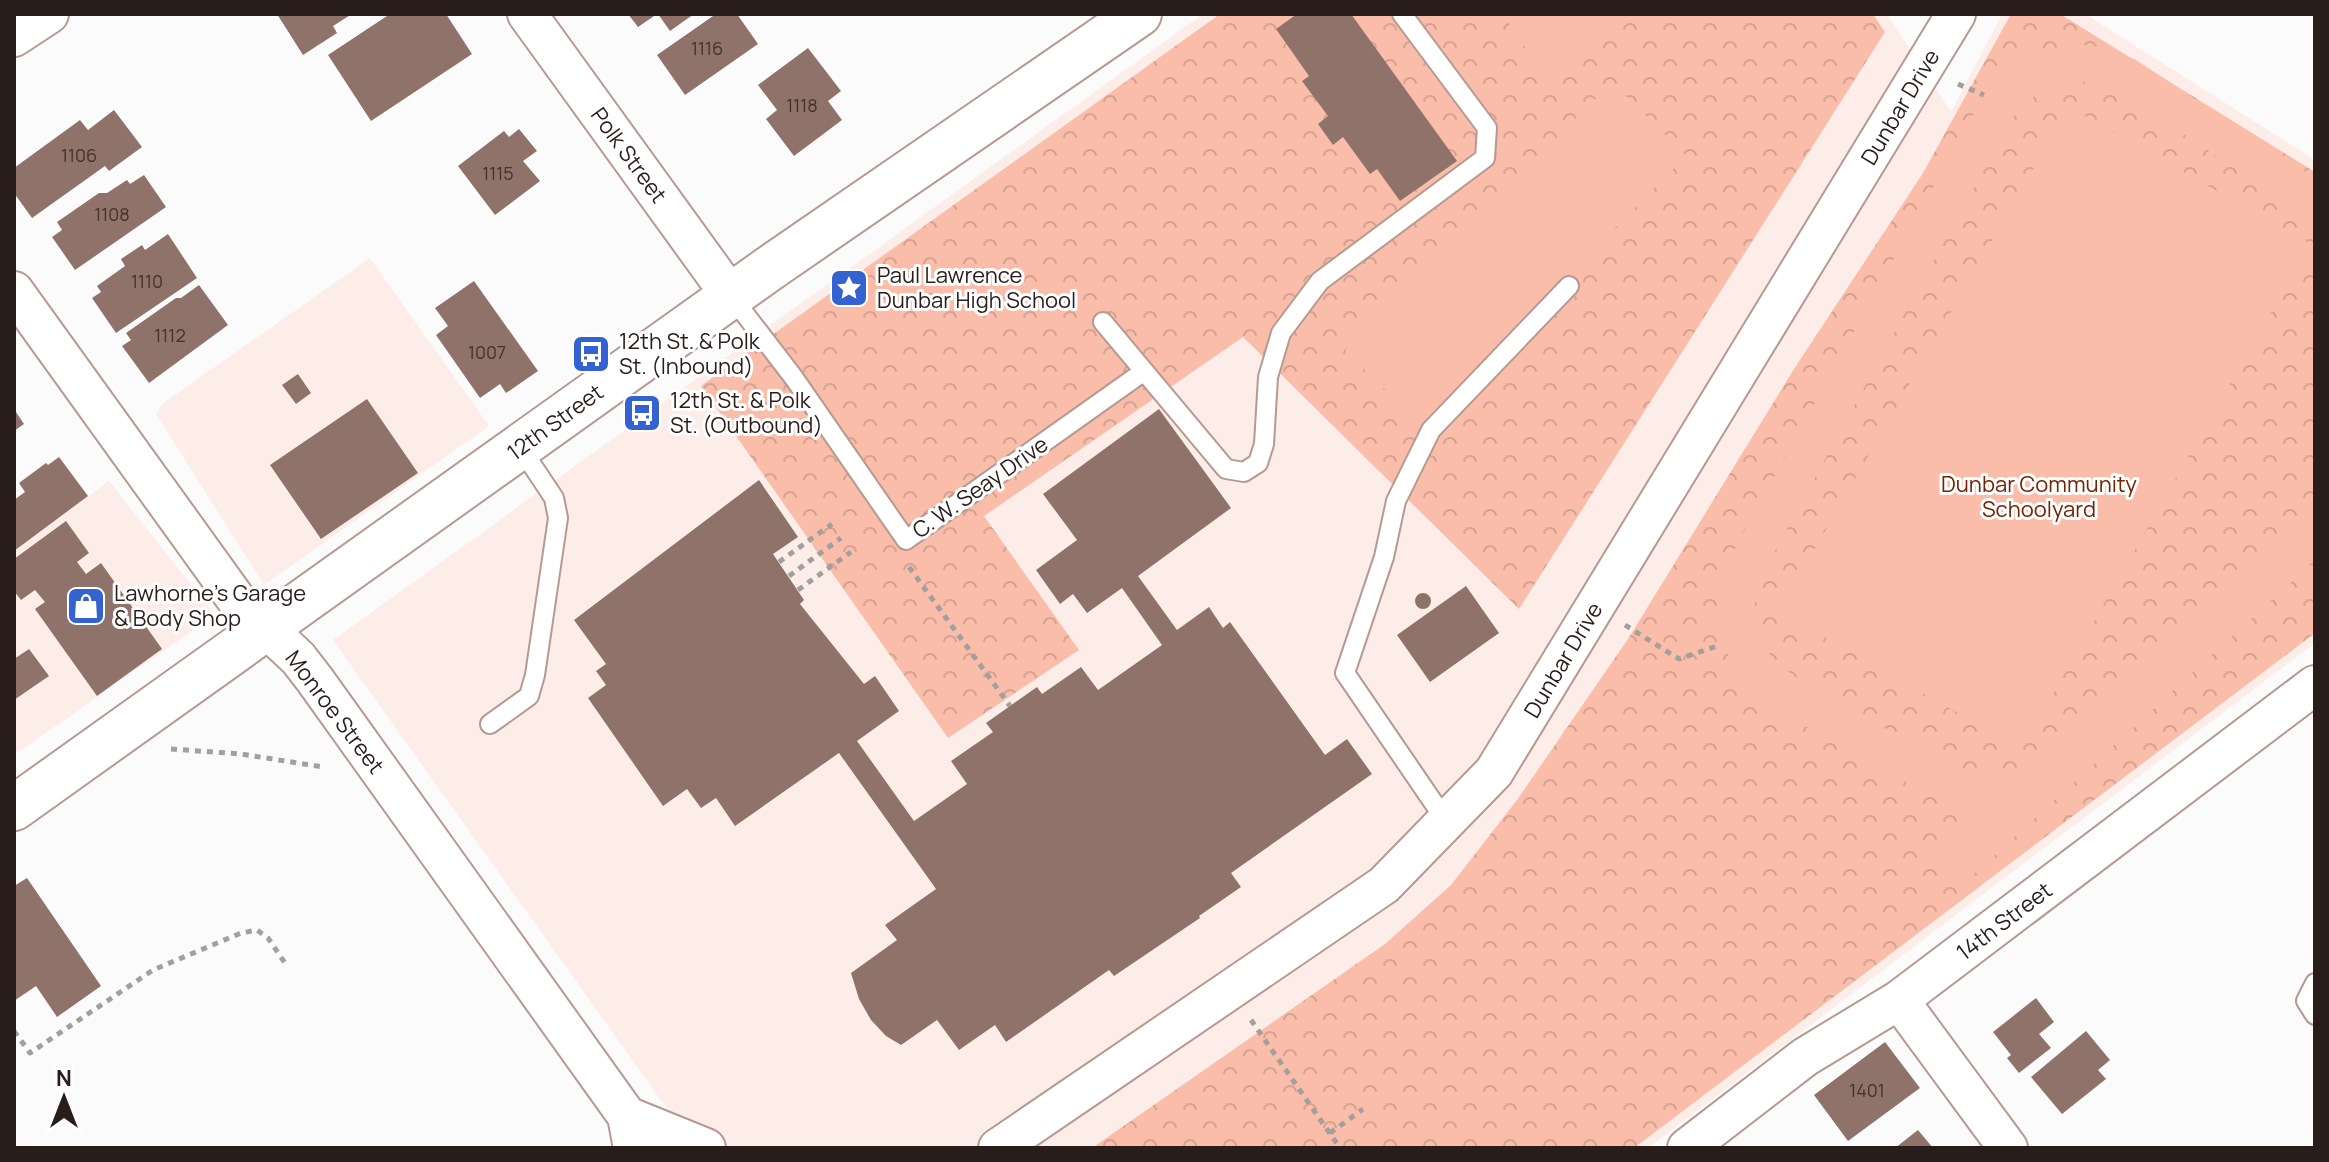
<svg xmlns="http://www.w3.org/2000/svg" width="2329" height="1162" font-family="Manrope,sans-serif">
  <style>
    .built { fill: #fdede8 }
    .park { fill: url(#park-crowns) }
    .garden { fill: #f9bda9 }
    .building { fill: #8f736a }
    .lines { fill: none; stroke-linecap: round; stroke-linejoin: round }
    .lane-casing { stroke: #b69990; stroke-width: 22 }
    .street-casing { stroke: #b69990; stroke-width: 42 }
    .secondary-casing { stroke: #b69990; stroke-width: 48 }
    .path { stroke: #a39f9e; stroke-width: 5; stroke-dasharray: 6 6; stroke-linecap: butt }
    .lane { stroke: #fff; stroke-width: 18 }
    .street { stroke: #fff; stroke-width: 38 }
    .secondary { stroke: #fff; stroke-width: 44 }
    .labels { text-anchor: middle; stroke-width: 6; stroke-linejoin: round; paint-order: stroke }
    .number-label { font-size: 18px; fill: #42322e }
    .street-label { font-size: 22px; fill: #281d1a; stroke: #fff }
    .poi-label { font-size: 22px; fill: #281d1a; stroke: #fff; text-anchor: start }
    .park-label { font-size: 22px; fill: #712304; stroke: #fff }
  </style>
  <defs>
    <pattern id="park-crowns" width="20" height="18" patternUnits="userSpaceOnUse" patternTransform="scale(2)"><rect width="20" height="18" fill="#f9bda9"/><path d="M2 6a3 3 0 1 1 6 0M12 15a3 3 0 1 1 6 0" fill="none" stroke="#d5a291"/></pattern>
  </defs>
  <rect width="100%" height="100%" fill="#fbfbfb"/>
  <!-- built -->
  <path class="built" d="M1203,14H1887L1951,112L2002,14H2085L2315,160V643L1648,1148H695L333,640Z
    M370,258L489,426L264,585L156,414L162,404Z
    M109,481L215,615L14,755V550Z"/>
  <!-- park -->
  <path class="park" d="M1220,14H1873L1885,32L1519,609L1243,337L984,516L1079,650L948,738L701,386Z
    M2011,14H2060L2315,172V633L1634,1148H1092L1385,944L1451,885L1517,800L1628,639L1794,369L1923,173Z"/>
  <!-- garden -->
  <path class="garden" d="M1503,14H1642L1544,77Z
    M2084,45L2102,47L2136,60L2315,178V225L2287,202L2118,91C2076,72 2036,84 2010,121L1764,571C1729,652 1796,678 1854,711C1888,730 1922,749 1956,768C1988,783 2020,778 2047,756L2315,510V560L1962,885L1938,858L1984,814L1954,807L1938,800C1902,780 1866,759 1830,739C1808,727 1781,716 1761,699C1716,662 1710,605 1732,554L1984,95C2008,61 2043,47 2084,45Z
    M1612,82L1686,156L1420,424L1345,350Z
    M2069,107L2310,244L2021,749L1779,611Z"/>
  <!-- building -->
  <path class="building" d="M277,14H352L333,26L337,33L303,55Z
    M390,14H446L472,54L371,121L328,55Z
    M628,14H657L638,27Z
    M658,14H694L670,31Z
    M716,14H737L758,44L685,95L657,55Z
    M1297,14H1351L1457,161L1400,201L1377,169L1370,174L1343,137L1333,145L1318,124L1328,116L1302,81L1309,76L1276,29Z
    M808,48L841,91L828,101L842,120L794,156L766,119L777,110L758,85Z
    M114,110L142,147L109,171L105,166L32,218L14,193V168L80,120L88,130Z
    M519,129L537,151L523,161L540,181L495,215L458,166L504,131L509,137Z
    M144,175L166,207L75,270L52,237L62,230L57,222L99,193H107L127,180L130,184Z
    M168,234L197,278L116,333L92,298L101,292L97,286L125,266L121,259L142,245L145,250Z
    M474,281L538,371L506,393L500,384L480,398L436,335L448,326L435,308Z
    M199,285L228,325L149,383L122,346L131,340L126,333L176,298H181Z
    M298,374L311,393L296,404L282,385Z
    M367,399L418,473L321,539L270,465Z
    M14,409L24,424L14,431Z
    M1159,409L1231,508L1138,576L1177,630L1209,607L1223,628L1230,622L1325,755L1347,739L1372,774L1231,873L1241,887L1199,916L1200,918L1114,976L1109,970L1006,1042L995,1025L959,1050L937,1020L901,1045L886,1036L871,1020L859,999L851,973L897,940L885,925L936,889L839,753L735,826L716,798L701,808L687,789L663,806L588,698L606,685L596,671L606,664L574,620L759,480L798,537L773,554L804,600L800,604L864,684L875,676L899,711L857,741L914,821L967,784L951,761L993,732L986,723L1010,706L1037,687L1042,694L1081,667L1098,690L1162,645L1122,588L1087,613L1073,594L1060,604L1036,570L1077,540L1043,494Z
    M59,457L88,496L14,551V500L25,492L19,483L46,463L48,465Z
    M66,521L89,553L77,562L86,574L101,563L162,649L97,696L35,609L45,602L35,590L21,600L14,591V559Z
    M1466,586L1499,633L1430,682L1397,635Z
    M1415 601a8 8 0 1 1 16 0a8 8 0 1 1-16 0Z
    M29,649L49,676L14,700V659Z
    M27,878L101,986L57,1017L36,986L14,1001V886Z
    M2036,998L2054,1022L2039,1034L2051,1048L2019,1073L2007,1058L2011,1055L1993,1032Z
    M2086,1031L2110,1060L2098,1070L2106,1079L2062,1114L2031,1077Z
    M1885,1042L1920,1088L1848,1141L1814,1095Z
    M1918,1130L1933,1148H1895Z"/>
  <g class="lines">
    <defs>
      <path id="lane" d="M731,296L794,378L906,540L1143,372
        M1103,322L1226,469L1244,472L1258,463L1264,444L1268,377L1281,333L1320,281L1485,158L1487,128L1402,14
        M490,724L529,696L535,675L558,518L554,498L520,447
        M1446,821L1345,673L1384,557L1396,501L1431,430L1569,286
        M2315,983L2306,1001L2315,1015"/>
      <path id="street" d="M527,14L731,296
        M14,37L49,14
        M14,291L238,602L298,658L315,680L627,1116L633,1148
        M1899,1000L2008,1148
        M627,1116L706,1148
        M998,1148L1384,885L1494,772L1956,14
        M1687,1148L1805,1057L1899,1000L2315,685"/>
      <path id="secondary" d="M14,808L770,268L1139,14"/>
    </defs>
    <!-- lane casing -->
    <use href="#lane" class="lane-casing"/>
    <!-- street casing -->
    <use href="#street" class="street-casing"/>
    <!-- secondary casing -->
    <use href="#secondary" class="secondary-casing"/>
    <!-- path -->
    <path class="path" d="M1958,84L1984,95
      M779,562L832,524
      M909,567L1010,706
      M789,576L841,538
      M798,590L851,552
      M1625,625L1679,659L1720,645
      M171,749L241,754L323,767
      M1251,1020L1340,1148
      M14,1031L30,1053L153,970L241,933L257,930L268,938L285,963
      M1330,1133L1363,1109"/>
    <!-- lane -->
    <use href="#lane" class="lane"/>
    <!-- street -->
    <use href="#street" class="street"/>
    <!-- secondary -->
    <use href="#secondary" class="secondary"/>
  </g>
  <!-- icons -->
  <defs>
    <symbol id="sight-square" viewBox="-11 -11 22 22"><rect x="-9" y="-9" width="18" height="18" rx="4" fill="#3562d1" stroke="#fff"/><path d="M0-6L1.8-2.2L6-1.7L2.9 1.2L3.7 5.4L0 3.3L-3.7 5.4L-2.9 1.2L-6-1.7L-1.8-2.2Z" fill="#fff"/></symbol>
    <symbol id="bus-square" viewBox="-11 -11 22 22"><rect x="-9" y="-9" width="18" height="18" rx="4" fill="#3562d1" stroke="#fff"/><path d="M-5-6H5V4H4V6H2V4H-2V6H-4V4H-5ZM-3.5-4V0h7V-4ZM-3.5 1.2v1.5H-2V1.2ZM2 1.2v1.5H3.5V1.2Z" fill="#fff"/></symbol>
    <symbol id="shop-square" viewBox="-11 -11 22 22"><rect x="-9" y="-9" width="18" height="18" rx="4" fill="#3562d1" stroke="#fff"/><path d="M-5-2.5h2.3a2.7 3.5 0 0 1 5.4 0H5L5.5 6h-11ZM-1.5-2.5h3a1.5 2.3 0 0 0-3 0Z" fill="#fff"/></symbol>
  </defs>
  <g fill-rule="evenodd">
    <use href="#sight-square" x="827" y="266" width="44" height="44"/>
    <use href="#bus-square" x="569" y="332" width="44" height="44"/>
    <use href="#bus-square" x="620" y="391" width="44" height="44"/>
    <use href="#shop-square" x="64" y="584" width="44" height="44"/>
  </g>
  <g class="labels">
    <!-- number labels -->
    <g class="number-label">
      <text x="707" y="55">1116</text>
      <text x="802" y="112">1118</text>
      <text x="79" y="162">1106</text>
      <text x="498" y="180">1115</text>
      <text x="112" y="221">1108</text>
      <text x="147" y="288">1110</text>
      <text x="170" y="342">1112</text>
      <text x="487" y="359">1007</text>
      <text x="1867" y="1097">1401</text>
    </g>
    <!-- street labels -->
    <g class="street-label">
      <text transform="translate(1900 107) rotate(-59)" y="8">Dunbar Drive</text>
      <text transform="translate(629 155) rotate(54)" y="8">Polk Street</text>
      <text transform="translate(555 422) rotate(-36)" y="8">12th Street</text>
      <text transform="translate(980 487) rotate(-35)" y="8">C. W. Seay Drive</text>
      <text transform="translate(1563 660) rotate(-59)" y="8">Dunbar Drive</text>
      <text transform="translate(335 712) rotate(53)" y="8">Monroe Street</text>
      <text transform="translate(2004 921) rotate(-37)" y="8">14th Street</text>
    </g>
    <!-- poi labels -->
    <g class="poi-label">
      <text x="877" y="283">Paul Lawrence<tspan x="877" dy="25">Dunbar High School</tspan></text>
      <text x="619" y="349">12th St. &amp; Polk<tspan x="619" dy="25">St. (Inbound)</tspan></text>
      <text x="670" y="408">12th St. &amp; Polk<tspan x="670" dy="25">St. (Outbound)</tspan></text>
      <text x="114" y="601">Lawhorne's Garage<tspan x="114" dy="25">&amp; Body Shop</tspan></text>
    </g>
    <!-- park labels -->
    <g class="park-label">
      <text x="2039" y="492">Dunbar Community<tspan x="2039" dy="25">Schoolyard</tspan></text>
    </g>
  </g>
  <!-- border -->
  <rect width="2329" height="1162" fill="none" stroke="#281d1a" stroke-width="32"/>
  <!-- north arrow -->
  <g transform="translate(64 1098)" stroke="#ffffff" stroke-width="6" paint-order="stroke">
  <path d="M0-6L14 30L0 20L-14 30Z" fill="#281d1a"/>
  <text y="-12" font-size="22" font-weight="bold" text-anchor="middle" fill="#281d1a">N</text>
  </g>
</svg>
